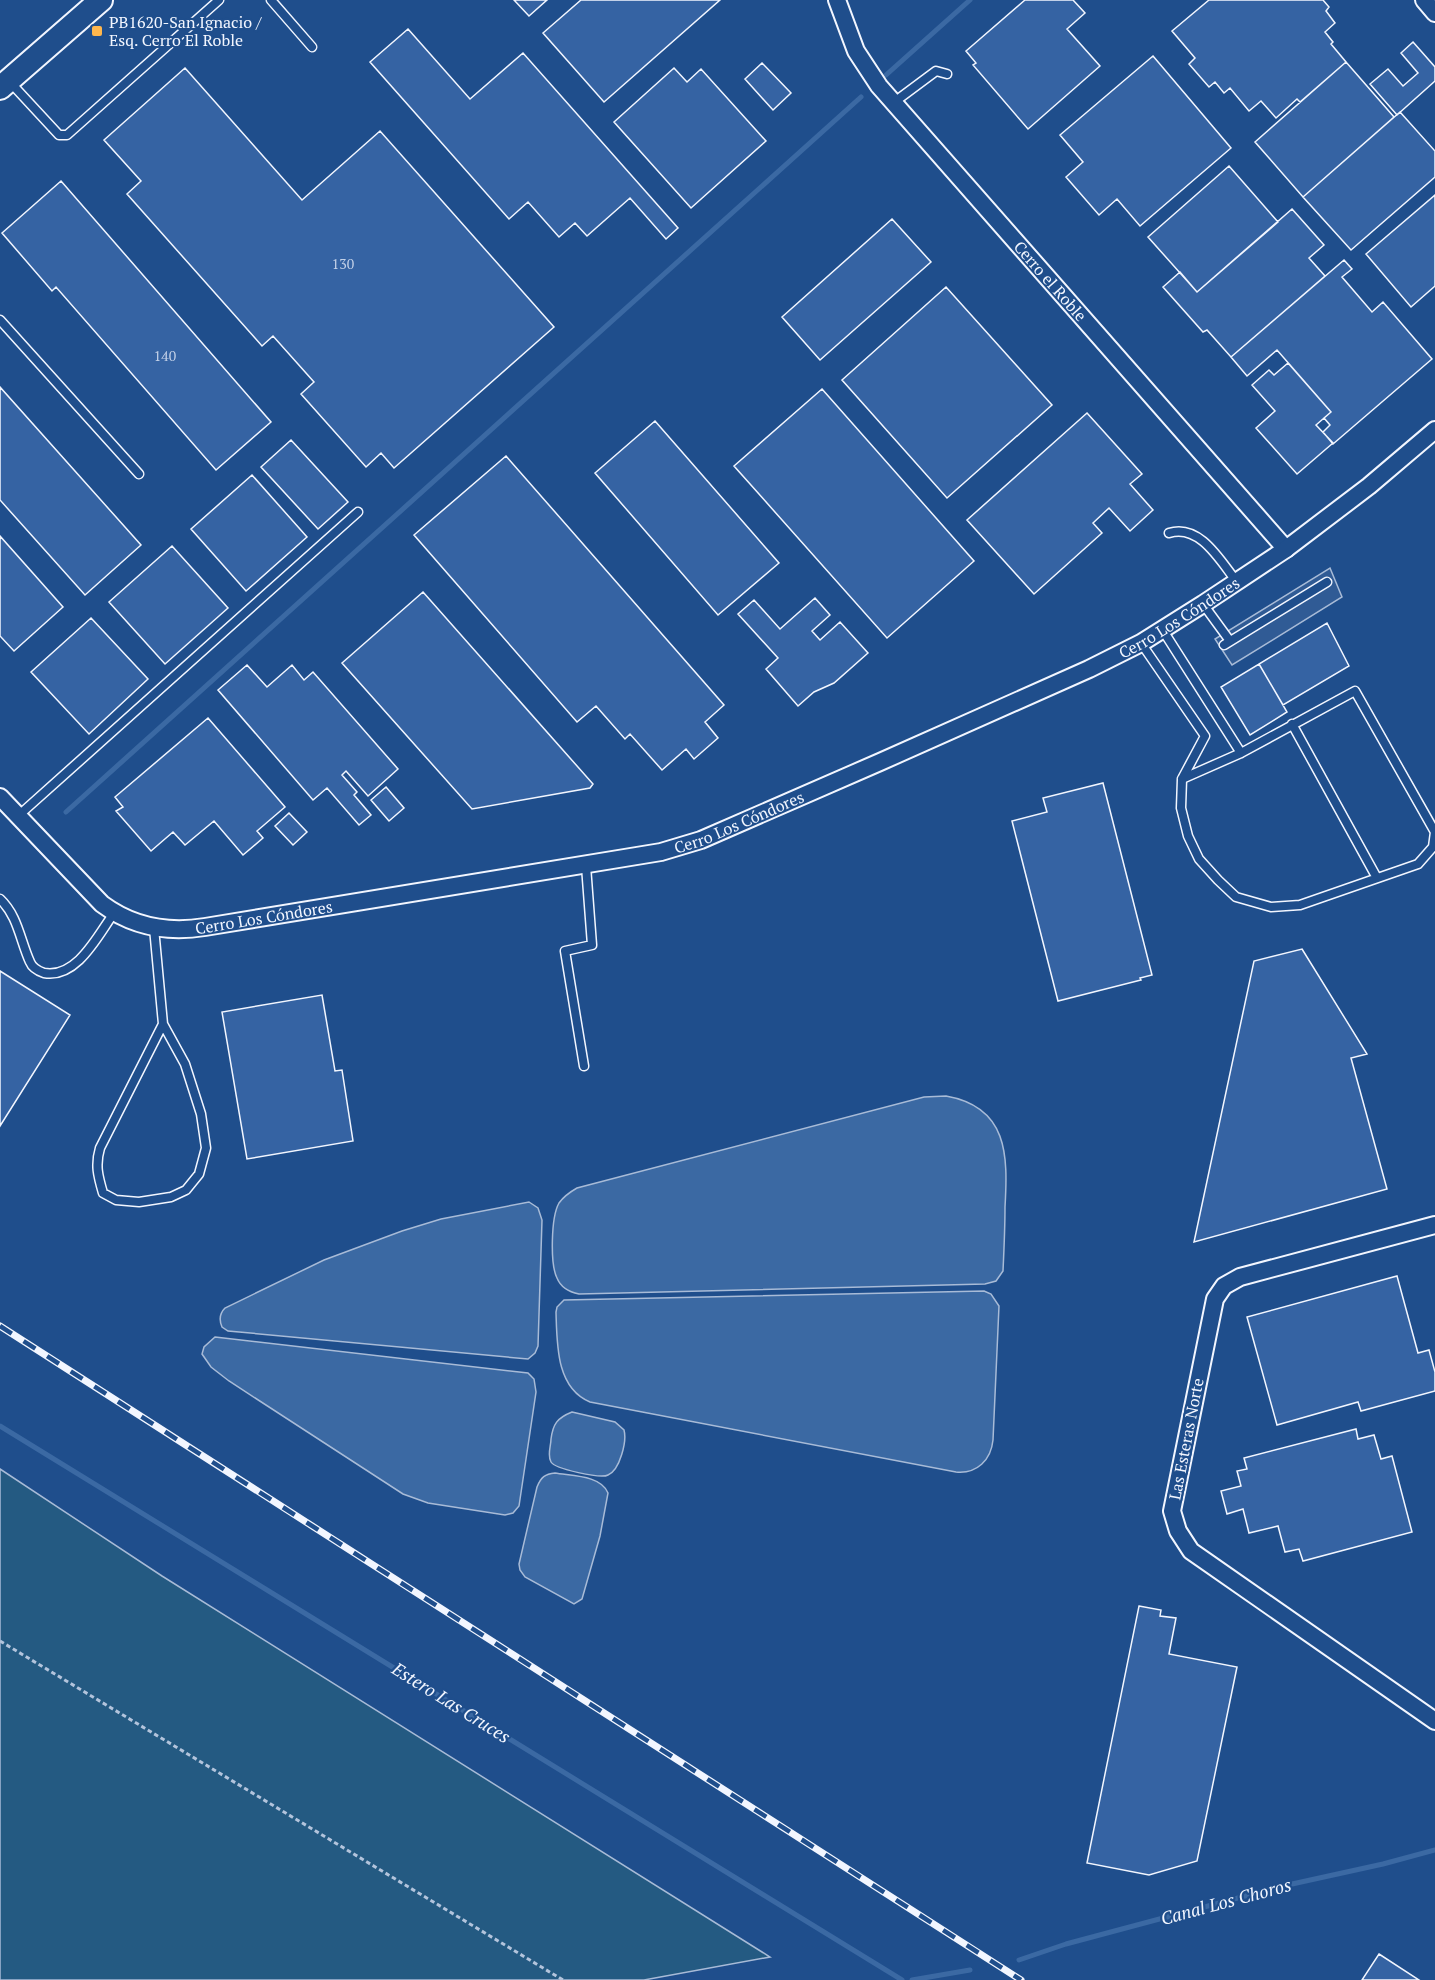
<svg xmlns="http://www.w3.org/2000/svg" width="1435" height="1980" font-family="'PT Serif',serif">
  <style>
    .green { fill: #245a82; stroke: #a8bbd7; stroke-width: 1.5 }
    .parking { fill: #305b95; stroke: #a8bbd7; stroke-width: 1.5 }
    .water { fill: #3b69a3; stroke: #a8bbd7; stroke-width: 1.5 }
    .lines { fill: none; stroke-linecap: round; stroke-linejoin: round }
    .stream { stroke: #3b69a3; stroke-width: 5 }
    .building { fill: #3563a3; stroke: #f2f6ff; stroke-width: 1.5 }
    .service-casing { stroke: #f2f6ff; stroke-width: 11 }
    .minor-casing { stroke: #f2f6ff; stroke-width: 20 }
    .secondary-casing { stroke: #f2f6ff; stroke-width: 26 }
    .path { stroke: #b3c4dc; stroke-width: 3; stroke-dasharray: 4.5 3; stroke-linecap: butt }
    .service { stroke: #1f4e8c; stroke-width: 8 }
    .minor { stroke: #1f4e8c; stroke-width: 16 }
    .secondary { stroke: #1f4e8c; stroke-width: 22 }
    .rail-casing { stroke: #f2f6ff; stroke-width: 7 }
    .rail { stroke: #1f4e8c; stroke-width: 4.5; stroke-dasharray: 14; stroke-linecap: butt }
    .poi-dot { fill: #ffb74d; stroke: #1f4e8c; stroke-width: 2 }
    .labels { text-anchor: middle; stroke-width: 4.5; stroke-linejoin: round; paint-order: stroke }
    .number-label { font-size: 14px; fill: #c3d1e8 }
    .poi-label { font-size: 16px; fill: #f2f6ff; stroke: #1f4e8c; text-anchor: start }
    .street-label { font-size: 16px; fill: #f2f6ff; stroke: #1f4e8c }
    .water-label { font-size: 18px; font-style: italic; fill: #f2f6ff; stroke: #1f4e8c }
  </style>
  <rect width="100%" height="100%" fill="#1f4e8c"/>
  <!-- green -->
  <path class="green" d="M0,1469L162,1576L770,1957L644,1980H0Z"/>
  <!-- parking -->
  <path class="parking" d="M1330,568L1342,597L1232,665L1215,639Z"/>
  <!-- water -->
  <path class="water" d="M946,1096C1008,1107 1008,1155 1005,1207C1005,1228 1004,1250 1003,1271L996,1281L985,1284L579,1294C569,1292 561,1288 557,1278C550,1264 551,1217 559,1203C564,1196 570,1192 577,1188L924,1097Z
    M529,1202L538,1208L542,1220L538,1346L535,1353L528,1359L228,1331L222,1327C219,1320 220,1313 225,1308L324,1260L402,1231L441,1219Z
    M984,1291L991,1294L999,1306L993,1440C991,1460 977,1474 956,1472L590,1402C556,1388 557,1344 556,1312L557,1307L564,1300Z
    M215,1337L528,1373L534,1379L536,1392L519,1506L513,1513L505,1515L428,1503L403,1494L229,1381L211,1367L202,1354L204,1347Z
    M572,1412L615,1422L624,1430C627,1441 620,1470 608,1475C601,1479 555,1469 551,1462C547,1455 551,1446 551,1439C553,1424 557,1418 572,1412Z
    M555,1473C571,1476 601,1475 608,1493L600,1536L582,1599L574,1604L525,1577L520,1570L519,1564L537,1487C541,1477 545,1474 555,1473Z"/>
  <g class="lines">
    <!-- stream -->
    <path class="stream" d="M886,75L970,0
      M66,812L861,97
      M0,1426L902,1980
      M1019,1960L1066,1944L1283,1886L1383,1864L1435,1850
      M912,1980L970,1970"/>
  </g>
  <!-- building -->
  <path class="building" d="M514,0H547L529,16Z
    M581,0H720L604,102L543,33Z
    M1025,0H1073L1085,13L1067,29L1100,66L1028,129L973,65L976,63L966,51Z
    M1209,0H1323L1329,7L1326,11L1335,23L1325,32L1333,42L1331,44L1346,62L1300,102L1297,99L1276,118L1261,101L1249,111L1230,88L1224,93L1215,82L1209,87L1189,64L1195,58L1172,31Z
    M408,29L470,99L523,53L678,228L666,239L630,198L587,236L575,223L559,237L528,202L509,219L370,62Z
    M1413,42L1435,67V81L1397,115L1370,84L1388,69L1403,86L1418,73L1401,53Z
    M1153,56L1231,148L1140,226L1117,199L1099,215L1066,177L1083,162L1060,135Z
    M1346,62L1394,117L1303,197L1255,142Z
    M762,63L791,93L773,110L745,79Z
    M185,68L302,200L380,131L554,327L394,468L381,453L366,467L301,394L314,382L273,336L262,346L127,194L141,181L104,140Z
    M674,68L687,82L701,69L766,141L691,208L614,122Z
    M1400,112L1435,151V177L1351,250L1303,197Z
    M1229,166L1278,222L1197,292L1148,237Z
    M61,181L271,422L216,470L56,287L52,291L2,233Z
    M1435,195V286L1411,307L1366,254Z
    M1292,209L1324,245L1309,258L1325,276L1231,357L1207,330L1203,332L1163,287L1180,272L1197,292Z
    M892,219L931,262L820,360L782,317Z
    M1344,260L1352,269L1342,277L1372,312L1383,302L1432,359L1333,444L1323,432L1330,425L1324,418L1331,412L1277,350L1247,376L1231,357Z
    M946,287L1052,405L947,498L842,380Z
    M1288,363L1331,412L1316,425L1333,443L1297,474L1256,428L1275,411L1252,385L1269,370L1274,375Z
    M0,387L141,545L85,595L0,500Z
    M822,389L974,561L887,638L734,466Z
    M1087,413L1142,474L1130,484L1153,510L1130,531L1109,508L1093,523L1102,533L1034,594L967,520Z
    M655,421L779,563L718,615L595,473Z
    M291,440L348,502L318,529L261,467Z
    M506,456L724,705L705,722L718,738L694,759L686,749L662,770L630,734L625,739L596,706L577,722L414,535Z
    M252,475L307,537L246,591L191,529Z
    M0,536L63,607L14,651L0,636Z
    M172,546L228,608L165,664L109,602Z
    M423,592L593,784L590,788L472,809L342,663Z
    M815,598L830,615L812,631L820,640L840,622L868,653L834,683L814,692L798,706L766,669L778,658L738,614L754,600L780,629Z
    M91,618L148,679L89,734L31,672Z
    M1327,623L1349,666L1283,705L1259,664Z
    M1259,664L1287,712L1250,735L1221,687Z
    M247,665L267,687L292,665L304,680L313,672L398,769L368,796L346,771L342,775L357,792L354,795L371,815L359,825L327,788L313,800L218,690Z
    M208,718L285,807L257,831L263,838L243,855L214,821L185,845L173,832L151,851L116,811L123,807L115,797Z
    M1103,783L1152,975L1140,978L1141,980L1058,1001L1012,821L1047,812L1043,798Z
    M386,787L404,808L389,821L371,800Z
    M289,813L307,832L293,845L275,826Z
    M1302,949L1367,1054L1351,1058L1387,1189L1194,1242L1254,961Z
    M0,971L70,1015L0,1126Z
    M322,995L335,1071L342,1070L353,1141L247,1159L222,1012Z
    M1397,1276L1418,1353L1429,1350L1435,1372V1391L1361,1411L1358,1402L1277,1425L1247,1317Z
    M1356,1429L1358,1439L1374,1435L1381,1459L1392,1456L1412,1532L1303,1561L1299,1549L1285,1552L1278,1526L1249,1533L1243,1509L1227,1514L1221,1491L1241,1486L1237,1471L1247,1469L1244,1458Z
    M1139,1606L1161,1610L1160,1616L1176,1618L1169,1654L1237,1667L1197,1861L1149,1875L1087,1863Z
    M1379,1954L1419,1980H1362Z"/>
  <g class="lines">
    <defs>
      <path id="service" d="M271,0L312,47
        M9,81L59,135H67L219,0
        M893,103L936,71L947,74
        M0,320L139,474
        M1169,533C1200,523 1221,562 1237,582
        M1203,604L1230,641
        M1162,629L1241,753
        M1141,643L1205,736L1182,779L1181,808L1188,836L1199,859L1218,880L1236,897L1271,907L1300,905L1418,864L1433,847L1435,832L1355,691L1241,753L1182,779
        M1224,645L1327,582
        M1292,724L1377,878
        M18,816L358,512
        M0,899C18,916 20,940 30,962C32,967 38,971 44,973C77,979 98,935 114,913
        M154,928L163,1024L185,1064L201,1114L206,1148L199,1174L186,1190L171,1197L139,1202L116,1200L103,1193C98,1176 95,1165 100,1148L163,1024
        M584,1066L565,951L592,945L586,866"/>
      <g id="minor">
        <path id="s1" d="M837,0L856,51L879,86L1286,549"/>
        <path d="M1424,0L1435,13"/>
        <path id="s2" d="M0,797L102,904C133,927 168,933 205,927L661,852L701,840L880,762L1089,669L1141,643L1203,604L1286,549L1369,486L1435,430"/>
        <path d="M1435,1225L1240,1277L1224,1286L1215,1299L1172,1511L1178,1531L1191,1551L1435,1721"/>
      </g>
      <path id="secondary" d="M0,88L101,0"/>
    </defs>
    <!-- service casing -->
    <use href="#service" class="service-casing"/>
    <!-- minor casing -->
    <use href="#minor" class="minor-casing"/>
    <!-- secondary casing -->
    <use href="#secondary" class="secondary-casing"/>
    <!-- path -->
    <path class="path" d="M0,1641L563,1980"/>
    <!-- service -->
    <use href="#service" class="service"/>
    <!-- minor -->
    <use href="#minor" class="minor"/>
    <!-- secondary -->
    <use href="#secondary" class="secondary"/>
    <defs>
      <path id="rail" d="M0,1326L1021,1980"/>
    </defs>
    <!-- rail casing -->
    <use href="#rail" class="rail-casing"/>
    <!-- rail -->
    <use href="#rail" class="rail"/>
  </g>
  <!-- markers -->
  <rect class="poi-dot" x="91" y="25" width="12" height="12" rx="3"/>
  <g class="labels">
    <!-- number labels -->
    <g class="number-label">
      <text x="343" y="269">130</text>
      <text x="165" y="361">140</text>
    </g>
    <!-- poi labels -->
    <g class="poi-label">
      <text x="109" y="28">PB1620-San Ignacio /<tspan x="109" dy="18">Esq. Cerro El Roble</tspan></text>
    </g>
    <!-- street labels -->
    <g class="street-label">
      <text dy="6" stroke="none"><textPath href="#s1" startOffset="356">Cerro el Roble</textPath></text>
      <text dy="6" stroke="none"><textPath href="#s2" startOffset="1288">Cerro Los Cóndores</textPath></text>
      <text dy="6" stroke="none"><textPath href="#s2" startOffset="802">Cerro Los Cóndores</textPath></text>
      <text dy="6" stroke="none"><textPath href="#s2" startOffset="316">Cerro Los Cóndores</textPath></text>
      <text transform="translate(1186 1439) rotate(-79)" y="6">Las Esteras Norte</text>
    </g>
    <!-- water labels -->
    <g class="water-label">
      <text transform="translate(451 1703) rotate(32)" y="6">Estero Las Cruces</text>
      <text transform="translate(1226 1902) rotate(-15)" y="6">Canal Los Choros</text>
    </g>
  </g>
</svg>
